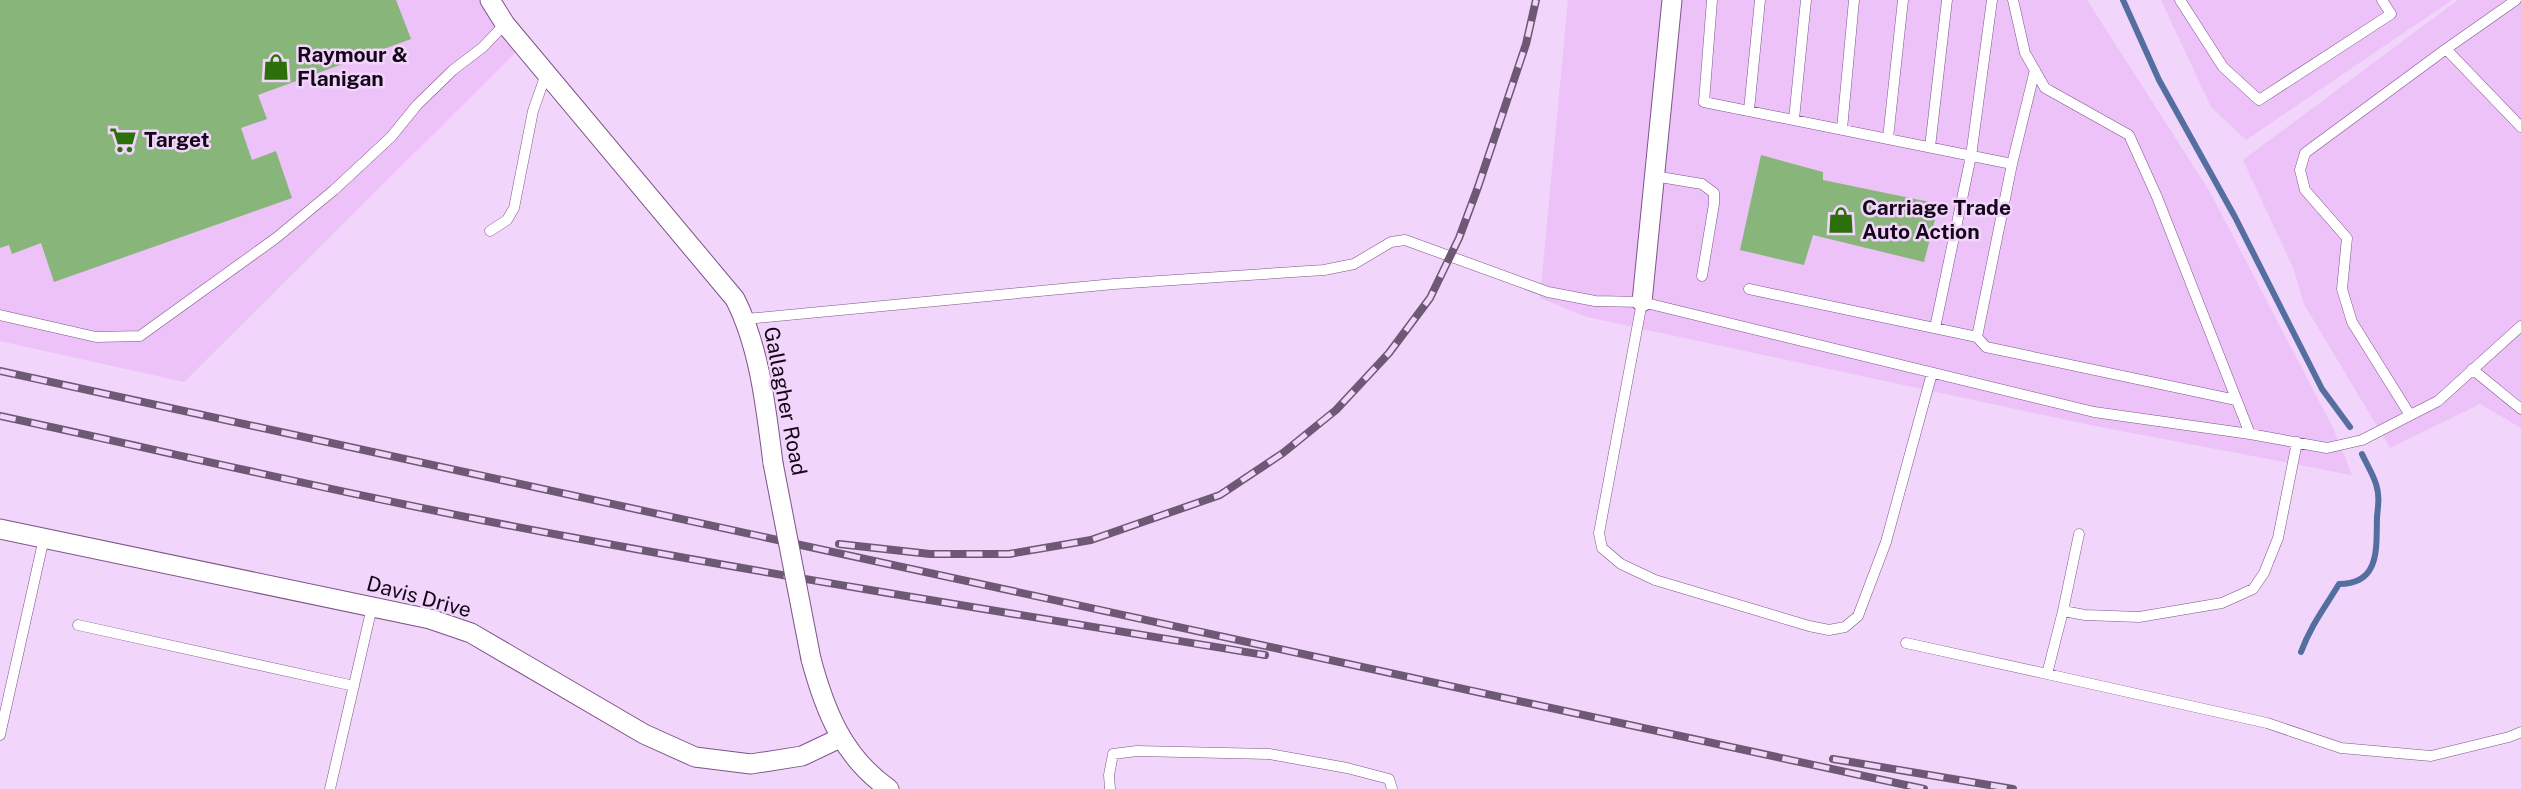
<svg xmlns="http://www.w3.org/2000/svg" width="2521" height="789" font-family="'Public Sans',sans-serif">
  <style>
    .built { fill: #ecc2f8 }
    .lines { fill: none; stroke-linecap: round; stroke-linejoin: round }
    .stream { stroke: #546ea0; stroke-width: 6 }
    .building { fill: #88b579 }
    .lane-casing { stroke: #7e538a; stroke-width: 11 }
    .street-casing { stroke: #7e538a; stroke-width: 21 }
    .lane { stroke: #fff; stroke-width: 10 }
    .street { stroke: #fff; stroke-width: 19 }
    .rail-casing { stroke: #6d5973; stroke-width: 8 }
    .rail { stroke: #f1d5fa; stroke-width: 5; stroke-dasharray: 16; stroke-linecap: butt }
    .street-bridge-casing { stroke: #7e538a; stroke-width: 21; stroke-linecap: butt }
    .street-bridge { stroke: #fff; stroke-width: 19 }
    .labels { text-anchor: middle; stroke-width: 5; stroke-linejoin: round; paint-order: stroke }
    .poi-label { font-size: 21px; font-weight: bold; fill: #140519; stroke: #f1d5fa; text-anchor: start }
    .street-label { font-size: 21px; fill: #140519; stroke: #f1d5fa }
  </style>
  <rect width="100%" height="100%" fill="#f1d5fa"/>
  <!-- built -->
  <path class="built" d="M0,0H490L523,45L184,382L0,341Z
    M1568,0H2087L2210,192L2333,428L2352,475L2090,425L1587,317L1540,298Z
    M2161,0H2452L2246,140L2211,107Z
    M2458,0H2521V428L2480,404L2390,448L2304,304L2294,270L2243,160Z"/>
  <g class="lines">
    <!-- stream -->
    <path class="stream" d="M2123,0L2159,80L2235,217L2322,389L2350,427
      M2301,652C2311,625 2324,609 2339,584C2381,584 2376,547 2377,517C2378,506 2380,496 2376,484C2373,474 2366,463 2362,454"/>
  </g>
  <!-- building -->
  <path class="building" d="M0,0H396L411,39L258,95L267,119L241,128L252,160L276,151L292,198L54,282L41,243L12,254L9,245L0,248Z
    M1761,155L1823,172V180L1939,204L1924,262L1813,235L1804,265L1740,250Z"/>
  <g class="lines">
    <defs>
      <path id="lane" d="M1712,0L1704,102L2012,164L2035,70
        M2013,0L2025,53L2045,88L2129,135L2157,197L2250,434
        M2180,0L2223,67L2259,100L2391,14L2382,0
        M2516,0L2446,49L2521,127
        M1749,110L1760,0
        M1794,119L1806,0
        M1842,129L1854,0
        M1888,138L1903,0
        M1930,147L1947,0
        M2012,164L1977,337L1986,347L2236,400
        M1654,176L1702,184L1714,193V204L1702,276
        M490,231L507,220L514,208L533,111L546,74
        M1749,289L1977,337
        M1642,302L1599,533L1602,548L1621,564L1655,580L1809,626L1829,630L1845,627L1858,616L1886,542L1932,373
        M0,315L96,337L140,336L276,238L334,190L391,137L417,105L453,70L483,47L505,24
        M746,319L1114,284L1324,270L1354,264L1391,242L1405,240L1548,292L1595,301L1642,302L2094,412L2250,434L2327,448L2362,440L2438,401L2521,326
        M1935,328L1971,156L1992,0
        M2472,369L2521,409
        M2410,415L2352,322L2342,289L2347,238L2305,190L2300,170L2305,153L2446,49
        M2063,611L2079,534
        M78,625L354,686
        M1906,643L2047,674L2063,611L2085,615L2139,617L2222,603L2253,589L2264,573L2278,538L2297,442
        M2047,674L2267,723L2341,748L2431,756L2509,737L2521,732
        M0,735L44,538
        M330,789L372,607
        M1110,789L1109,775L1113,754L1137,751L1269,754L1347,768L1389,779L1392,789"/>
      <path id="street" d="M490,0L505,24L735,299C760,348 766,409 773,463
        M1642,302L1672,0
        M0,529L430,619L471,633L644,734L695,757L751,764L802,756L840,738
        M811,659C825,711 843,757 889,789"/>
    </defs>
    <!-- lane casing -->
    <use href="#lane" class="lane-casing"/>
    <!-- street casing -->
    <use href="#street" class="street-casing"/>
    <!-- lane -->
    <use href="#lane" class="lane"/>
    <!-- street -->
    <use href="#street" class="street"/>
    <defs>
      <path id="rail" d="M0,371L1924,789
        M0,416C190,457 379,502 570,537C801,580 1033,617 1265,655
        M839,544L930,554H1009L1091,540L1220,495L1283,453L1336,410L1389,353L1430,298L1459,238L1478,187L1526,44L1536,0
        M1833,759L2013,789"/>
    </defs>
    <!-- rail casing -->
    <use href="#rail" class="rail-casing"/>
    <!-- rail -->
    <use href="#rail" class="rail"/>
    <defs>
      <path id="street-bridge" d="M773,463L811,659"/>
    </defs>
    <!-- street-bridge casing -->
    <use href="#street-bridge" class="street-bridge-casing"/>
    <!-- street-bridge -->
    <use href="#street-bridge" class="street-bridge"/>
  </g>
  <!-- icons -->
  <defs>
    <symbol id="shop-bare" viewBox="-9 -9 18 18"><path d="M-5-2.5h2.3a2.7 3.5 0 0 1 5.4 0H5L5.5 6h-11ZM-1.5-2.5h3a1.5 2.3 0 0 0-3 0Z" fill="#2c700b" stroke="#f1d5fa" stroke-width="2.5" paint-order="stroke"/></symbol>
    <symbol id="supermarket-bare" viewBox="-9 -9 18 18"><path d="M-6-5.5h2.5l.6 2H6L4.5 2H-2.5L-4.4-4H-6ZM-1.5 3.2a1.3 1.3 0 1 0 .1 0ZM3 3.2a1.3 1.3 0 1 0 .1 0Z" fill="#2c700b" stroke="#f1d5fa" stroke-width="2.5" paint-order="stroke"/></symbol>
  </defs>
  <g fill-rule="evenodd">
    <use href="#shop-bare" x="257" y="48" width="38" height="38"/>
    <use href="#supermarket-bare" x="104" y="121" width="38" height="38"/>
    <use href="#shop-bare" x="1822" y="201" width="38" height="38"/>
  </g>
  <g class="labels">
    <!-- poi labels -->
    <g class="poi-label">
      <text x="297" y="62">Raymour &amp;<tspan x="297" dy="24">Flanigan</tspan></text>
      <text x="144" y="147">Target</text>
      <text x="1862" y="215">Carriage Trade<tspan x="1862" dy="24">Auto Action</tspan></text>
    </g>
    <!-- street labels -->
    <g class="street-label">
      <text transform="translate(785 401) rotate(79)" y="7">Gallagher Road</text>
      <text transform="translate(419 597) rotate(15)" y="7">Davis Drive</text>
    </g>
  </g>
</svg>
